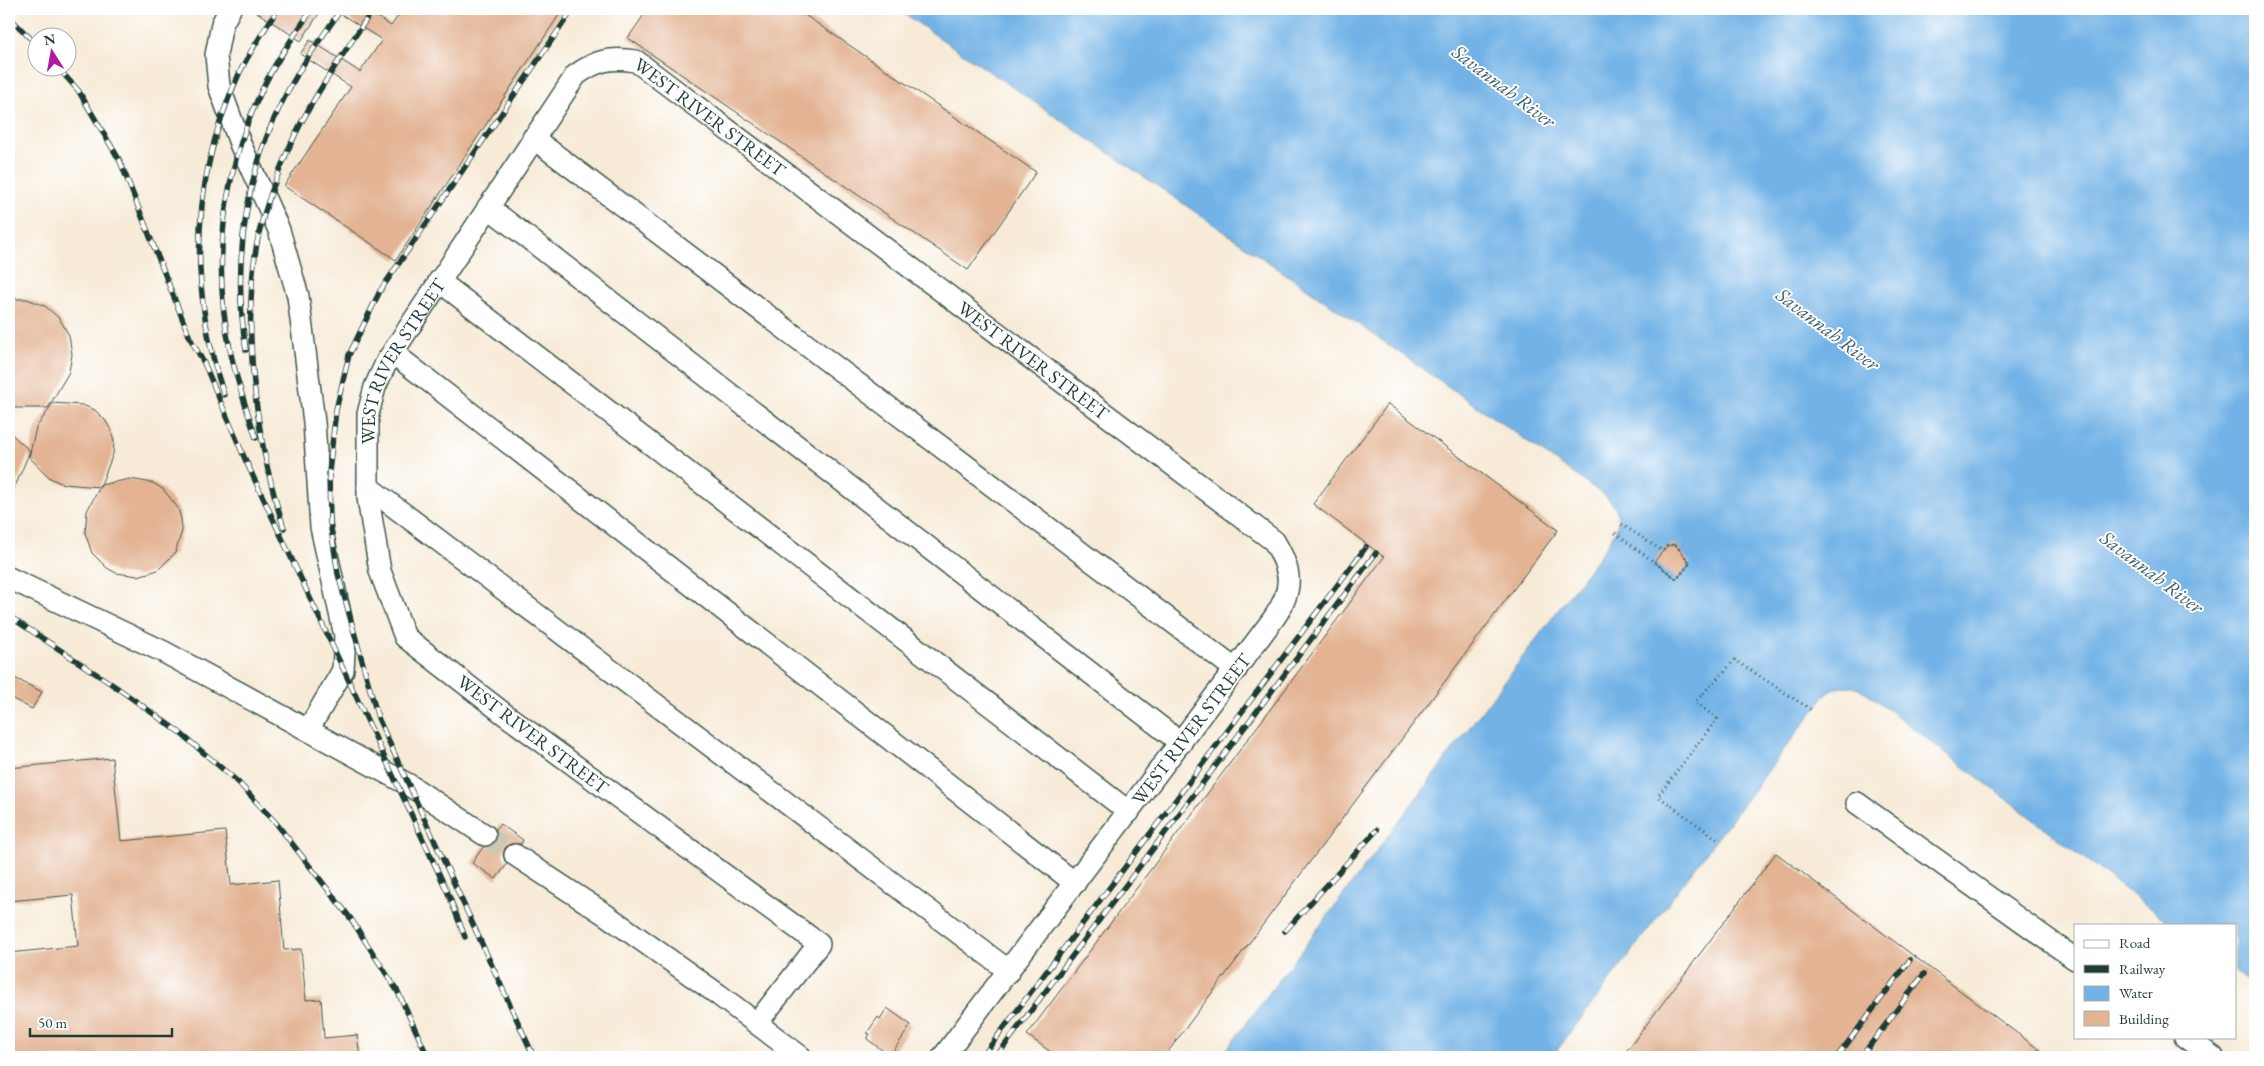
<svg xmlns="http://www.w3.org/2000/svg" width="2264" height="1066" font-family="'EB Garamond',serif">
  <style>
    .water { fill: #72b2e6; stroke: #48788d }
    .building { fill: #e3b393 }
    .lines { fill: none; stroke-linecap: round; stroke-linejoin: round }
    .minor-tunnel { stroke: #ccc8b7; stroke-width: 21; stroke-dasharray: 21 11; stroke-linecap: butt }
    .minor-casing { stroke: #3f574d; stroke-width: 24 }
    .path { stroke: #3f574d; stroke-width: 3; stroke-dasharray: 1 4; stroke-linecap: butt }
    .minor { stroke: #fff; stroke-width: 21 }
    .rail-casing { stroke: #1f3d34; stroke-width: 5.5 }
    .rail { stroke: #fff; stroke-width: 4; stroke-dasharray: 11; stroke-linecap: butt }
    .labels { text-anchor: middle; stroke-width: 4; stroke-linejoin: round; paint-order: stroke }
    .street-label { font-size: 19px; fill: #1f3d34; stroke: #fff }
    .water-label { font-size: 20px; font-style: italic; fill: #386069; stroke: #fff }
  </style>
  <rect width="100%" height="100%" fill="#fff"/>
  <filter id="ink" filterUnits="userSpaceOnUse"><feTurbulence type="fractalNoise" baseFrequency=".02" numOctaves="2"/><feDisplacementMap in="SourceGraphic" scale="10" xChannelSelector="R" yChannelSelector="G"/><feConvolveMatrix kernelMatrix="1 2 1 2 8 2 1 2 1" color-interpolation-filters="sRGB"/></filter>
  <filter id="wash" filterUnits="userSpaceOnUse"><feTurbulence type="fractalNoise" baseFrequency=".0096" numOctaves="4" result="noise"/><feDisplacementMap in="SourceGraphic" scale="20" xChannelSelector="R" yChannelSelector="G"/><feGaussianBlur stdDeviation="1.12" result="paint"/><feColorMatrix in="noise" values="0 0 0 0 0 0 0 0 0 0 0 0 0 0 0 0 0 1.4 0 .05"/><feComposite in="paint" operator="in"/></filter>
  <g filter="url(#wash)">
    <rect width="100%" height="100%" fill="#f7ebd8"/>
    <!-- water -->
    <path class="water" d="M897,9H2255V988L2235,972V925H2172L1867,693C1850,683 1837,684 1823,698L1552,1057H1221L1599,556C1615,534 1630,516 1604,495C1370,331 1134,169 897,9Z"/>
    <g id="blocks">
      <!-- building -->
      <path class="building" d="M252,9H322L301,41Z
        M333,9H365L391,26L403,9H563L396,260L284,186L351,87L300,54L310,40L360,72L382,40Z
        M648,9H796L1036,172L968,270L628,38Z
        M9,299H27L45,306L59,318L69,335L72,354L69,372L48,408H9Z
        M53,403L82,405L95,410L105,420L111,430L114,442L113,454L100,487L63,484L50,478L29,457L36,428Z
        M1388,404L1558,530L1164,1057H1058L1027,1035L1384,557L1313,504Z
        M9,432L30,451L9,501Z
        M130,479L153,483L163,489L178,508L181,519L182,531L175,553L158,570L138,576L116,573L107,568L92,553L85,533L87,511L101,485Z
        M1675,544L1690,563L1677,579L1654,562L1667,546Z
        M9,675L42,692L32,709L9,697Z
        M112,758L121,841L225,831L231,885L278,880L284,950L301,949L306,1000L321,999L324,1038L357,1035L360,1057H204L203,1053L158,1057H9V953L78,946L73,895L9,901V768Z
        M500,824L523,840L521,844H510L505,848L503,855L507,864L496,879L472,863L483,847L490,846L495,842L497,836L496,829Z
        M1776,853L2049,1057H1622Z
        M887,1008L911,1025L890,1056L867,1039L870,1034L867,1033L878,1017L880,1019Z"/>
    </g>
  </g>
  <g filter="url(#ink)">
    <use href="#blocks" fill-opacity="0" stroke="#3f574d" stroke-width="1"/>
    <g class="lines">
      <!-- minor-tunnel -->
      <path class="minor-tunnel" d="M485,835L515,855"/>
      <defs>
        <g id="minor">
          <path d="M230,9L222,24L216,55L219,86L241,146L279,230L298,296L314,422L321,527L345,636L343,670L308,730"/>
          <path d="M533,138L1236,670"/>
          <path d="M488,207L1181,743"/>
          <path d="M439,281L1129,812"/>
          <path d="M393,353L1075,883"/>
          <path d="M368,487L1009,971"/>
          <path d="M9,578L164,652L409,785L485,835"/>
          <path d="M1857,803L2075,959"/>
          <path d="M515,855L606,915L719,995L801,1057"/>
          <path id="s1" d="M757,1023L819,944L503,713L405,637L380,571L368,498V414L375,387L387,361L576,75C597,60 610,57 636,61L1274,541C1292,571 1294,589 1274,618L943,1057"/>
          <path d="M2185,1037L2213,1057"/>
        </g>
      </defs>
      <!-- minor casing -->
      <use href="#minor" class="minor-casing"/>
      <!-- path -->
      <path class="path" d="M1615,533L1677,579L1690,563L1675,544L1667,546L1663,551L1618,522
        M1717,839L1658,796L1717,719L1695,702L1735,660L1813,711"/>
      <!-- minor -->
      <use href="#minor" class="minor"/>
      <defs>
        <path id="rail" d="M9,17L38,46
          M58,68L78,90L120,161L190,338L204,363L245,459L448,893L465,937
          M246,350C231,256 247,157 297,75C310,52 327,31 341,9
          M224,395C188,286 191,178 239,74C250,51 264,30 278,9
          M256,438C247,410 237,382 231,354C211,267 223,170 262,90C275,61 295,35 312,9
          M284,528C256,443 240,322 259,233C266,204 277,175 289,148C311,98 344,54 373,9
          M9,616L116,687L179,732L238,782L276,823L351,919L398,992L428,1057
          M1285,931L1377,830
          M534,1057L378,718L338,574L330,522L329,472L336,410L349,355L380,291L573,9
          M982,1057L1366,547
          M996,1057L1376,553
          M1837,1057L1910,960
          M1861,1057L1924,974"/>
      </defs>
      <!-- rail casing -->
      <use href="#rail" class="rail-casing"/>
      <!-- rail -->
      <use href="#rail" class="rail"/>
    </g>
  </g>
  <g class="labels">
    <!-- street labels -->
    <g class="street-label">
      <text dy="7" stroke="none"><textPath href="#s1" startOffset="1400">WEST RIVER STREET</textPath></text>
      <text dy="7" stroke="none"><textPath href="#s1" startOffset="1805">WEST RIVER STREET</textPath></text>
      <text dy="7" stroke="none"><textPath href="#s1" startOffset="906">WEST RIVER STREET</textPath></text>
      <text transform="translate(1191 729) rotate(-53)" y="7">WEST RIVER STREET</text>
      <text transform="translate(533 734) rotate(37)" y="7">WEST RIVER STREET</text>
    </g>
    <!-- water labels -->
    <g class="water-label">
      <text transform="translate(1504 86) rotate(37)" y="7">Savannah River</text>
      <text transform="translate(1828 329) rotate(37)" y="7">Savannah River</text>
      <text transform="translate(2152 572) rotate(37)" y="7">Savannah River</text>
    </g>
  </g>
  <!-- margin -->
  <rect width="2264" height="1066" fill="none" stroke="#fff" stroke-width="30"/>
  <!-- legend -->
  <rect x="2074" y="924" width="162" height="115" fill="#ffffff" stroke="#a5b1ae"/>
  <rect x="2084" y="940" width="25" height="8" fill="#ffffff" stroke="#a5b1ae"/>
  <text x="2119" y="948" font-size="15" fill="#1f3d34">Road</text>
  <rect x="2084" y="965" width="25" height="8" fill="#1f3d34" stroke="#a5b1ae"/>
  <text x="2119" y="974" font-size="15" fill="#1f3d34">Railway</text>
  <rect x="2084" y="986" width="25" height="15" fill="#72b2e6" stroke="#a5b1ae"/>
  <text x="2119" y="998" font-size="15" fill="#1f3d34">Water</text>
  <rect x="2084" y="1011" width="25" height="15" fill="#e3b393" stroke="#a5b1ae"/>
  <text x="2119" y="1024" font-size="15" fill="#1f3d34">Building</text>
  <!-- north arrow -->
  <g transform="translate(52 52) rotate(349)"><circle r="24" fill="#ffffff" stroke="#a5b1ae"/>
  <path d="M0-4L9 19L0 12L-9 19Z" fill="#b5179e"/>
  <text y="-8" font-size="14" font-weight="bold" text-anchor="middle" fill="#1f3d34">N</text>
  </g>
  <!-- scale -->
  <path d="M30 1028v8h142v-8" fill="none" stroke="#1f3d34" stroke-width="2.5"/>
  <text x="38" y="1028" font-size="15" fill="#1f3d34" stroke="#ffffff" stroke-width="4" paint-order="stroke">50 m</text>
</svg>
